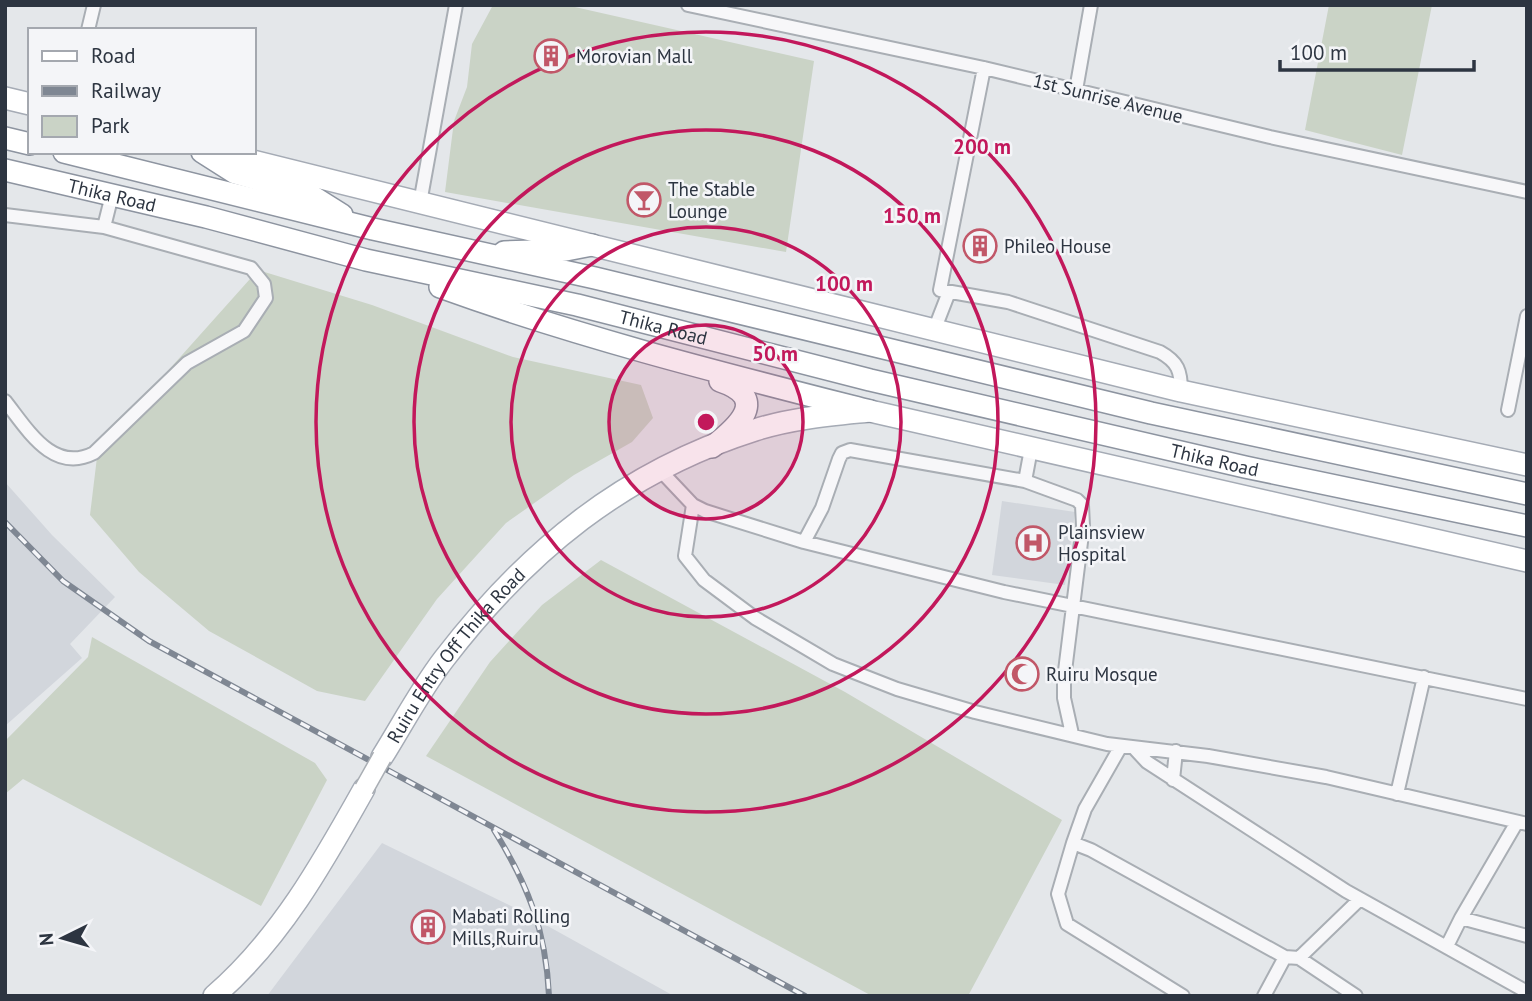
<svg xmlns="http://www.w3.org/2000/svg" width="1532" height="1001" font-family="'PT Sans',sans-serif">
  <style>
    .built { fill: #d2d6dc }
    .green { fill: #cad3c6 }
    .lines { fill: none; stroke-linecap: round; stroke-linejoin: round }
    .minor-casing { stroke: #a9aeb4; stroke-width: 16 }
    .primary-casing { stroke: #a5abb5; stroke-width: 24 }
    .trunk-casing { stroke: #8d94a0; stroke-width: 24 }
    .minor { stroke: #f7f7f9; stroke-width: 12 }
    .primary { stroke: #fff; stroke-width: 21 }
    .trunk { stroke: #fff; stroke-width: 21 }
    .rail-casing { stroke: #7f8793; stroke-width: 6 }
    .rail { stroke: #f4f5f8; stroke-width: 3.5; stroke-dasharray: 10; stroke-linecap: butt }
    .secondary-bridge-casing { stroke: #a9aeb4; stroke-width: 21; stroke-linecap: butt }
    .secondary-bridge { stroke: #fff; stroke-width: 18 }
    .ring { fill: none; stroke: #c2185b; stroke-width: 3.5 }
    .labels { text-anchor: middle; stroke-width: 5; stroke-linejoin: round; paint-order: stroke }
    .poi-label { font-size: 19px; fill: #2d3541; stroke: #f4f5f8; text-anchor: start }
    .street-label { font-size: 19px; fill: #2d3541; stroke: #f4f5f8 }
    .centre { fill: #c2185b; stroke: #f4f5f8; stroke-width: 3.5 }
    .ring-label { font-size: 21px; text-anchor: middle; font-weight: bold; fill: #c2185b; stroke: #f4f5f8; stroke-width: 5; stroke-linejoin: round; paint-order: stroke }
  </style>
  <rect width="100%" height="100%" fill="#e4e7ea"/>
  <!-- built -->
  <path class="built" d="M5,482L52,535L115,597L70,644L82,658L5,726Z
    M1002,501L1075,512L1065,585L992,575Z
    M382,843L517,909L674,996H267Z"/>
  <!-- green -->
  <path class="green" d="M493,5H566L814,61L786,252L445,192L454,121L467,87L472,44Z
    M1329,5H1432L1402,155L1305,130Z
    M258,270L372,305L513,357L641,385L653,418L632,442L574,475L506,523L437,599L365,701L317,691L209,631L139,572L90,515L98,449Z
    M601,560L845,692L1062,820L968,996H872L426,756L490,662L542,605Z
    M92,637L315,763L327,780L261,906L23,779L5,794V741L88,657Z"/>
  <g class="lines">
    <defs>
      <path id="minor" d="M688,5L984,68L1270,137L1527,192
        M88,30L94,5
        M984,68L940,290L1008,302L1160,352C1178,362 1181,371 1181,391
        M1076,90L1091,5
        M420,203L456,5
        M5,215L104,227L251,268L264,284L266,298L244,331L187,363L94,453C53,474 28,430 5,401
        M104,227L112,195
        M935,328L949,292
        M1508,410L1527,316
        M659,469L693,505L705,511L804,542L1004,592L1527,699
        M1025,481L1031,449
        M693,505L685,556L704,580L755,618L833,664L897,689L975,712L1107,744L1208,756L1326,777L1527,824
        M804,542L822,508L839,459L842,453L850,450L1025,481L1077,500L1082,505L1083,526L1064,679V698L1072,734
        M1134,748L1147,762L1346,891L1527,992
        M1173,780L1176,751
        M1397,794L1424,677
        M1073,843L1085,809L1121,746
        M1461,918L1517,822
        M1447,946L1461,918L1527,936
        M1299,958L1360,899
        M1183,996L1067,924L1058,894L1073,843L1091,850L1285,957L1299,958L1356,996
        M1264,996L1285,957"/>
      <g id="primary">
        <path d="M5,98L30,104"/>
        <path d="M216,152L1181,391L1527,465"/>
        <path id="s1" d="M382,757C402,725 421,689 444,659C527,551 623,472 755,430C792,418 831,415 870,411L1527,561"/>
        <path d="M214,996C280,939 322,864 364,789"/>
      </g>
      <g id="trunk">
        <path d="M5,138L30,144"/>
        <path d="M64,152L373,229L595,278L1151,413L1527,494"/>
        <path d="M202,152L235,173L307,193L342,215"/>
        <path id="s2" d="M5,170L206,217L366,260L577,305L870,380L1245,467L1527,526"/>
        <path d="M504,252L566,250L592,245"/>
        <path d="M440,287C581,338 725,374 870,411"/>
        <path d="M712,447C739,426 770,398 720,381"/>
      </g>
    </defs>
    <!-- minor casing -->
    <use href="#minor" class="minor-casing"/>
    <!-- primary casing -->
    <use href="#primary" class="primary-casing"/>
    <!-- trunk casing -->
    <use href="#trunk" class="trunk-casing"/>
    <!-- minor -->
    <use href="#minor" class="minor"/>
    <!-- primary -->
    <use href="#primary" class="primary"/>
    <!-- trunk -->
    <use href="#trunk" class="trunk"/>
    <defs>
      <path id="rail" d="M5,522L63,581L149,641L805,996
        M494,830C528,885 546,930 549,996"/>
    </defs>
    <!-- rail casing -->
    <use href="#rail" class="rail-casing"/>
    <!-- rail -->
    <use href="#rail" class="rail"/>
    <defs>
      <path id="secondary-bridge" d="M364,789L382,757"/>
    </defs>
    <!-- secondary-bridge casing -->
    <use href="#secondary-bridge" class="secondary-bridge-casing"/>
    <!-- secondary-bridge -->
    <use href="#secondary-bridge" class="secondary-bridge"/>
  </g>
  <!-- distance rings -->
  <circle cx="706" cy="422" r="97" fill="#c2185b" fill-opacity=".12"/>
  <g class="ring">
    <circle cx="706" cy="422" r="97"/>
    <circle cx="706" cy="422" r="195"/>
    <circle cx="706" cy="422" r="292"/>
    <circle cx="706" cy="422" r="390"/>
  </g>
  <!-- icons -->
  <defs>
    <symbol id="building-ring" viewBox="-11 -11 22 22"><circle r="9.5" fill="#f4f5f8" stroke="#c15768" stroke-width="1.5"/><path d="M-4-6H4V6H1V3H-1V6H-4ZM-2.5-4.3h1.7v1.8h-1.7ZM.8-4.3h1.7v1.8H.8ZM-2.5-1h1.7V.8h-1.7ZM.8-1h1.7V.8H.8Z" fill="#c15768"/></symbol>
    <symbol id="bar-ring" viewBox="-11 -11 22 22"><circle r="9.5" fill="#f4f5f8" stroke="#c15768" stroke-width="1.5"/><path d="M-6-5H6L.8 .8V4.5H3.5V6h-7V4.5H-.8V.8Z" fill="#c15768"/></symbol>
    <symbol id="hospital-ring" viewBox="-11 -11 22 22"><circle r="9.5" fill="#f4f5f8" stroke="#c15768" stroke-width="1.5"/><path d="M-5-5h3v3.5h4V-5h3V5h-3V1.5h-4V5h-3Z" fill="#c15768"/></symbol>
    <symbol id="mosque-ring" viewBox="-11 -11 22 22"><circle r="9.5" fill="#f4f5f8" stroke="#c15768" stroke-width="1.5"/><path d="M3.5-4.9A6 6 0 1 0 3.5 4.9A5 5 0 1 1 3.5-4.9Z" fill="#c15768"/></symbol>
  </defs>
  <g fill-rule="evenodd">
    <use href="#building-ring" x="532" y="37" width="38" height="38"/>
    <use href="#bar-ring" x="625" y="181" width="38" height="38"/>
    <use href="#building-ring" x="961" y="227" width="38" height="38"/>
    <use href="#hospital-ring" x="1014" y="524" width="38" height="38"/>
    <use href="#mosque-ring" x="1003" y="655" width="38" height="38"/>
    <use href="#building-ring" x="409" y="908" width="38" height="38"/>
  </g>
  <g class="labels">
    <!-- poi labels -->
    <g class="poi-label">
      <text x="576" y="63">Morovian Mall</text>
      <text x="668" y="196">The Stable<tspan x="668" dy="22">Lounge</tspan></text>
      <text x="1004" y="253">Phileo House</text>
      <text x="1058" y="539">Plainsview<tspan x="1058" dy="22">Hospital</tspan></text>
      <text x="1046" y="681">Ruiru Mosque</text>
      <text x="452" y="923">Mabati Rolling<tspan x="452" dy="22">Mills,Ruiru</tspan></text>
    </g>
    <!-- street labels -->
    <g class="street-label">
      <text transform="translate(1108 98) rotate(14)" y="7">1st Sunrise Avenue</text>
      <text dy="7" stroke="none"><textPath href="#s2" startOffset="110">Thika Road</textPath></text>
      <text dy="7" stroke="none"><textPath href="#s2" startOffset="677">Thika Road</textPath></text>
      <text dy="7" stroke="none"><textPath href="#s2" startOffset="1244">Thika Road</textPath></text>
      <text dy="7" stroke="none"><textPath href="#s1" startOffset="126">Ruiru Entry Off Thika Road</textPath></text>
    </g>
  </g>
  <circle cx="706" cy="422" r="10" class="centre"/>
  <g class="ring-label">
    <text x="982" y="154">200 m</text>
    <text x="912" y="223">150 m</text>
    <text x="844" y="291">100 m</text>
    <text x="775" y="361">50 m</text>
  </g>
  <!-- border -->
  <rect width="1532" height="1001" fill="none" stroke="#2d3541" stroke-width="14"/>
  <!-- legend -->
  <rect x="28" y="28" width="228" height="126" fill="#f4f5f8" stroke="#a4a8af" stroke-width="2"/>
  <rect x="42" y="51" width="35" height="10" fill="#ffffff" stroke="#a4a8af" stroke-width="2"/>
  <text x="91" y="63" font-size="21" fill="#2d3541">Road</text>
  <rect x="42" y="86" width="35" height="10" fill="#7f8793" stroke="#a4a8af" stroke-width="2"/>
  <text x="91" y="98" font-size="21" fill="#2d3541">Railway</text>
  <rect x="42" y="116" width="35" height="21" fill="#cad3c6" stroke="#a4a8af" stroke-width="2"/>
  <text x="91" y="133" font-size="21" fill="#2d3541">Park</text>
  <!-- north arrow -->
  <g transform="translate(63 938) rotate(265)" stroke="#f4f5f8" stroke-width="5" paint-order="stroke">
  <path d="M0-5L12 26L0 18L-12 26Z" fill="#2d3541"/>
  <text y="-10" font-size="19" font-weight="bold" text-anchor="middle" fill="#2d3541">N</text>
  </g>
  <!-- scale -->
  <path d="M1280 60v10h194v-10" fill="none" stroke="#2d3541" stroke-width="3.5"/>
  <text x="1290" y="60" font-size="21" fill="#2d3541" stroke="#f4f5f8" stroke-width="5" paint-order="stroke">100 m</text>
</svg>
